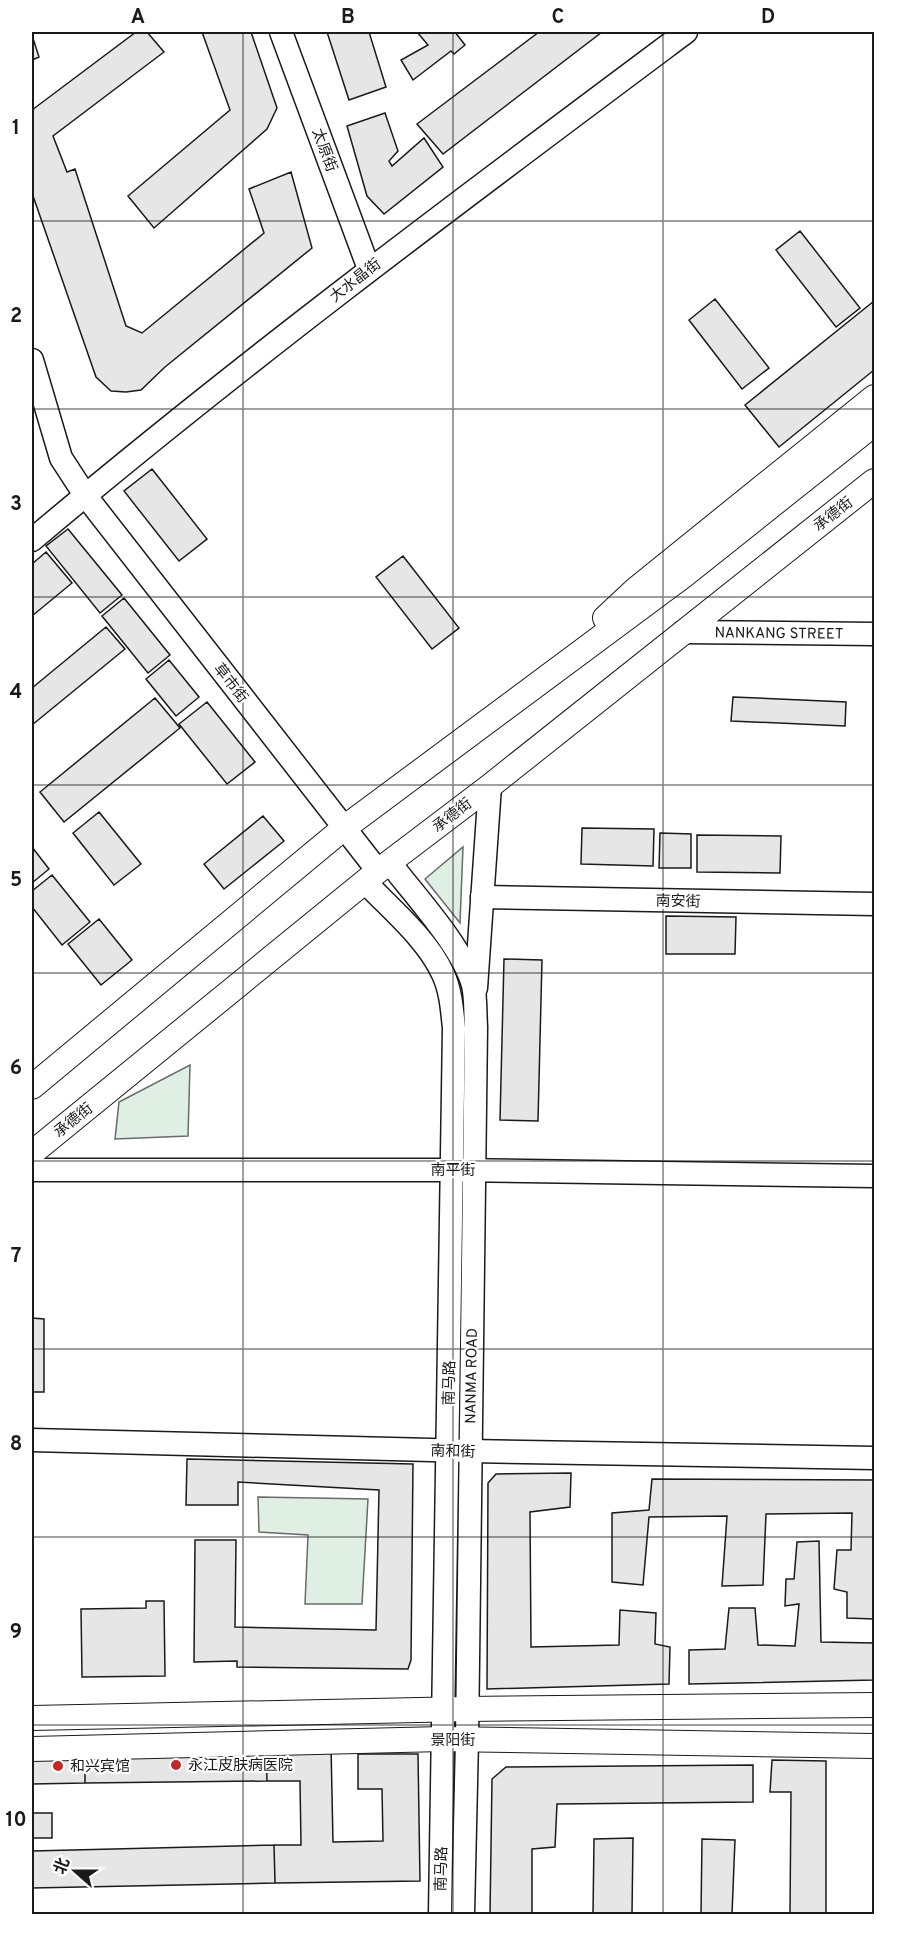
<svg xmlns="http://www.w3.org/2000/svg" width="906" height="1946" font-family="Overpass,'Noto Sans SC',sans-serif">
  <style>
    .green { fill: #e0efe3; stroke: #6a6a6a; stroke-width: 1.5 }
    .building { fill: #e6e6e6; stroke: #1a1a1a; stroke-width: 1.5 }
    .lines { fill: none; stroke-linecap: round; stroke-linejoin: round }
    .secondary-casing { stroke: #1a1a1a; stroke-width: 25 }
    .primary-casing { stroke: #1a1a1a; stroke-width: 26 }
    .secondary { stroke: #fff; stroke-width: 22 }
    .primary { stroke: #fff; stroke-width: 24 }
    .grid { fill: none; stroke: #1a1a1a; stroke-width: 1.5; stroke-opacity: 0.55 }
    .poi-dot { fill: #c62828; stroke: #fff; stroke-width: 2 }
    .labels { text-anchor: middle; stroke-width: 4.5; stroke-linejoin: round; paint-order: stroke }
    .street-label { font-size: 15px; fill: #1a1a1a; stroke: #fff }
    .poi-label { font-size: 15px; fill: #1a1a1a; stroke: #fff; text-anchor: start }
    .neatline { fill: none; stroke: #1a1a1a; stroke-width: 2 }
    .grid-label { font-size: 20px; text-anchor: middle; font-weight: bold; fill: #1a1a1a }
  </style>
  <rect width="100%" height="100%" fill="#fff"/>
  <!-- green -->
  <path class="green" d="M463,847L460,923L425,879Z
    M190,1065L188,1136L115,1139L119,1102Z
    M258,1497L368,1499L362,1604H305L308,1535L259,1532Z"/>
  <!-- building -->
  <path class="building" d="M136,32H147L164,52L53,136L67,172L75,169L126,326L142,333L264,233L249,189L291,172L312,248L165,367L141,390L126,392L111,391L96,377L32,193V110Z
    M202,32H251L277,108L267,129L154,228L128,196L230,110Z
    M327,32H369L386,87L349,100Z
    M417,32H455L465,45L454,54L451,51L413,80L401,60L428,45Z
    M539,32H602L443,154L417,124Z
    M32,35L39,57L32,60Z
    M385,113L398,151L389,161L392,166L424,138L443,167L384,214L367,196L347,126Z
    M800,231L860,308L836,327L776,250Z
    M715,299L769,368L742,389L689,320Z
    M874,301V370L779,447L745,405Z
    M152,469L207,539L179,561L124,491Z
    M68,529L122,595L100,613L46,546Z
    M46,552L72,583L32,616V564Z
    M403,556L459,628L432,649L376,577Z
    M124,598L170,655L148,673L102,616Z
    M106,627L125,649L32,725V688Z
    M169,660L199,697L176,716L146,679Z
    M733,697L846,702L845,726L731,721Z
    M155,698L180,728L64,822L40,792Z
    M207,702L255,762L227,784L179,724Z
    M99,812L141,864L114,885L73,833Z
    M263,816L284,841L224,889L204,864Z
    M582,828L654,829L653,866L581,864Z
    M660,833L691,834V868H659Z
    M697,835L781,836L780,873L697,872Z
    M32,847L49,869L32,883Z
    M52,875L90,922L62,945L32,907V891Z
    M666,916L736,917L735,954H666Z
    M99,919L132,960L101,985L68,944Z
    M504,959L542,960L538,1121L500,1120Z
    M32,1318L44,1319V1392H32Z
    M187,1459L413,1464L411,1660L408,1669L237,1667V1661L194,1662L195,1540H236L235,1627L376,1630L379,1490L238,1482V1505H186Z
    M571,1473L570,1507L530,1512L531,1647L619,1645L620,1610L656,1613L655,1644L670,1647L669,1684L487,1689L488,1483L496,1474Z
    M652,1479L874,1480V1619L847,1618V1592L834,1589L837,1550H851L852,1513L766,1514L763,1585L722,1586L727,1516L649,1517L643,1585L612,1582V1513L649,1510Z
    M819,1541L821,1642L874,1643V1680L689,1684V1650L725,1649L729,1608H755L758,1645L795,1646L799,1604L785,1606L786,1579H794L797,1542Z
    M146,1601H164L165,1676L82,1677L81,1609L146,1608Z
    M331,1746L333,1842L383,1841L382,1789H358V1754H418L420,1881L275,1883L274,1845H301L300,1781H267L266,1747Z
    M266,1747L267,1781L85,1783V1748Z
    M85,1748V1783L32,1784V1749Z
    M772,1760L826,1761V1914H790L791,1792H770Z
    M753,1765V1802L557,1804L555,1847L532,1849V1914H490L492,1779L506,1767Z
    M32,1813H52V1838H32Z
    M633,1838L632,1914H593L594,1839Z
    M702,1839L735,1840L732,1914H701Z
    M274,1845L275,1883L32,1888V1851Z"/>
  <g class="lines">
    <defs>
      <g id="secondary">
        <path d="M281,32L369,269"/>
        <path d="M32,360L61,458L85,495L378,871"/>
        <path d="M32,540C243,362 465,197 686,32"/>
        <path id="s1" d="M683,632L874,634"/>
        <path d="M390,863C415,896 462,946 473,985C476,998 475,1013 476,1027L467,1740L463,1914"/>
        <path d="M365,882C391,909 428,940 443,974C451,991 452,1010 454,1028L440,1914"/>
        <path d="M482,897L874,904"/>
        <path d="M476,988L490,786"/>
        <path d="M32,1170H452L874,1176"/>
        <path d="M32,1440L470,1451L874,1458"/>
      </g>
      <path id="primary" d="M605,618L636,589L874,397
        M32,1087L344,828L683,576L874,424
        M32,1153L378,871L490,786L874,481
        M32,1718L466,1709L874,1705
        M32,1749L443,1739L874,1746"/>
    </defs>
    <!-- secondary casing -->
    <use href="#secondary" class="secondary-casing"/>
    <!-- primary casing -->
    <use href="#primary" class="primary-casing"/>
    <!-- secondary -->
    <use href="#secondary" class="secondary"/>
    <!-- primary -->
    <use href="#primary" class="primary"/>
  </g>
  <!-- grid -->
  <path class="grid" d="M243,32V1914M453,32V1914M663,32V1914M32,221H874M32,409H874M32,597H874M32,785H874M32,973H874M32,1161H874M32,1349H874M32,1537H874M32,1725H874"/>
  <!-- markers -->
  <g class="poi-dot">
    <circle cx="176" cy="1765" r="6"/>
    <circle cx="58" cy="1766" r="6"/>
  </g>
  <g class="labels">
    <!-- street labels -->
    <g class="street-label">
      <text transform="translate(325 150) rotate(70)" y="5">太原街</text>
      <text transform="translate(355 280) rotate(-38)" y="5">大水晶街</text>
      <text transform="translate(833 514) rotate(-38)" y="5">承德街</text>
      <text dy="5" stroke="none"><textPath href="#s1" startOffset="96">NANKANG STREET</textPath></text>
      <text transform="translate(231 683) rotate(52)" y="5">草市街</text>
      <text transform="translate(452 815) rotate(-38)" y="5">承德街</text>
      <text transform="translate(678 901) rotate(1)" y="5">南安街</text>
      <text transform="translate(73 1120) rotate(-39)" y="5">承德街</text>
      <text x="453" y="1175">南平街</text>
      <text transform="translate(471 1376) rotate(-89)" y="5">NANMA ROAD</text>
      <text transform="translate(449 1383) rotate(-89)" y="5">南马路</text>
      <text transform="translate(453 1451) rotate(2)" y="5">南和街</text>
      <text x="453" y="1745">景阳街</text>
      <text transform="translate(441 1869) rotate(-89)" y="5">南马路</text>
    </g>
    <!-- poi labels -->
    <g class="poi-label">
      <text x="188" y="1770">永江皮肤病医院</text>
      <text x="70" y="1771">和兴宾馆</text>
    </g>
  </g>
  <!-- border -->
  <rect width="906" height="1946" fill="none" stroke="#ffffff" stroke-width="66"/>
  <!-- north arrow -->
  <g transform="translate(75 1871) rotate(291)" stroke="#ffffff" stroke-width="4.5" paint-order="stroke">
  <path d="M0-4.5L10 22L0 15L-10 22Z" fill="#1a1a1a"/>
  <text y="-9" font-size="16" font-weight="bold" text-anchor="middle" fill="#1a1a1a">北</text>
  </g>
  <rect x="33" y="33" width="840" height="1880" class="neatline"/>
  <g class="grid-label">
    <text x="138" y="23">A</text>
    <text x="348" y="23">B</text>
    <text x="558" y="23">C</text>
    <text x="768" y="23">D</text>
    <text x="16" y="134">1</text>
    <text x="16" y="322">2</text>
    <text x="16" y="510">3</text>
    <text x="16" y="698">4</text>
    <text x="16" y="886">5</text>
    <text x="16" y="1074">6</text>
    <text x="16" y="1262">7</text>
    <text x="16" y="1450">8</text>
    <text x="16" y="1638">9</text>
    <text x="16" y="1826">10</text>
  </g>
</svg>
